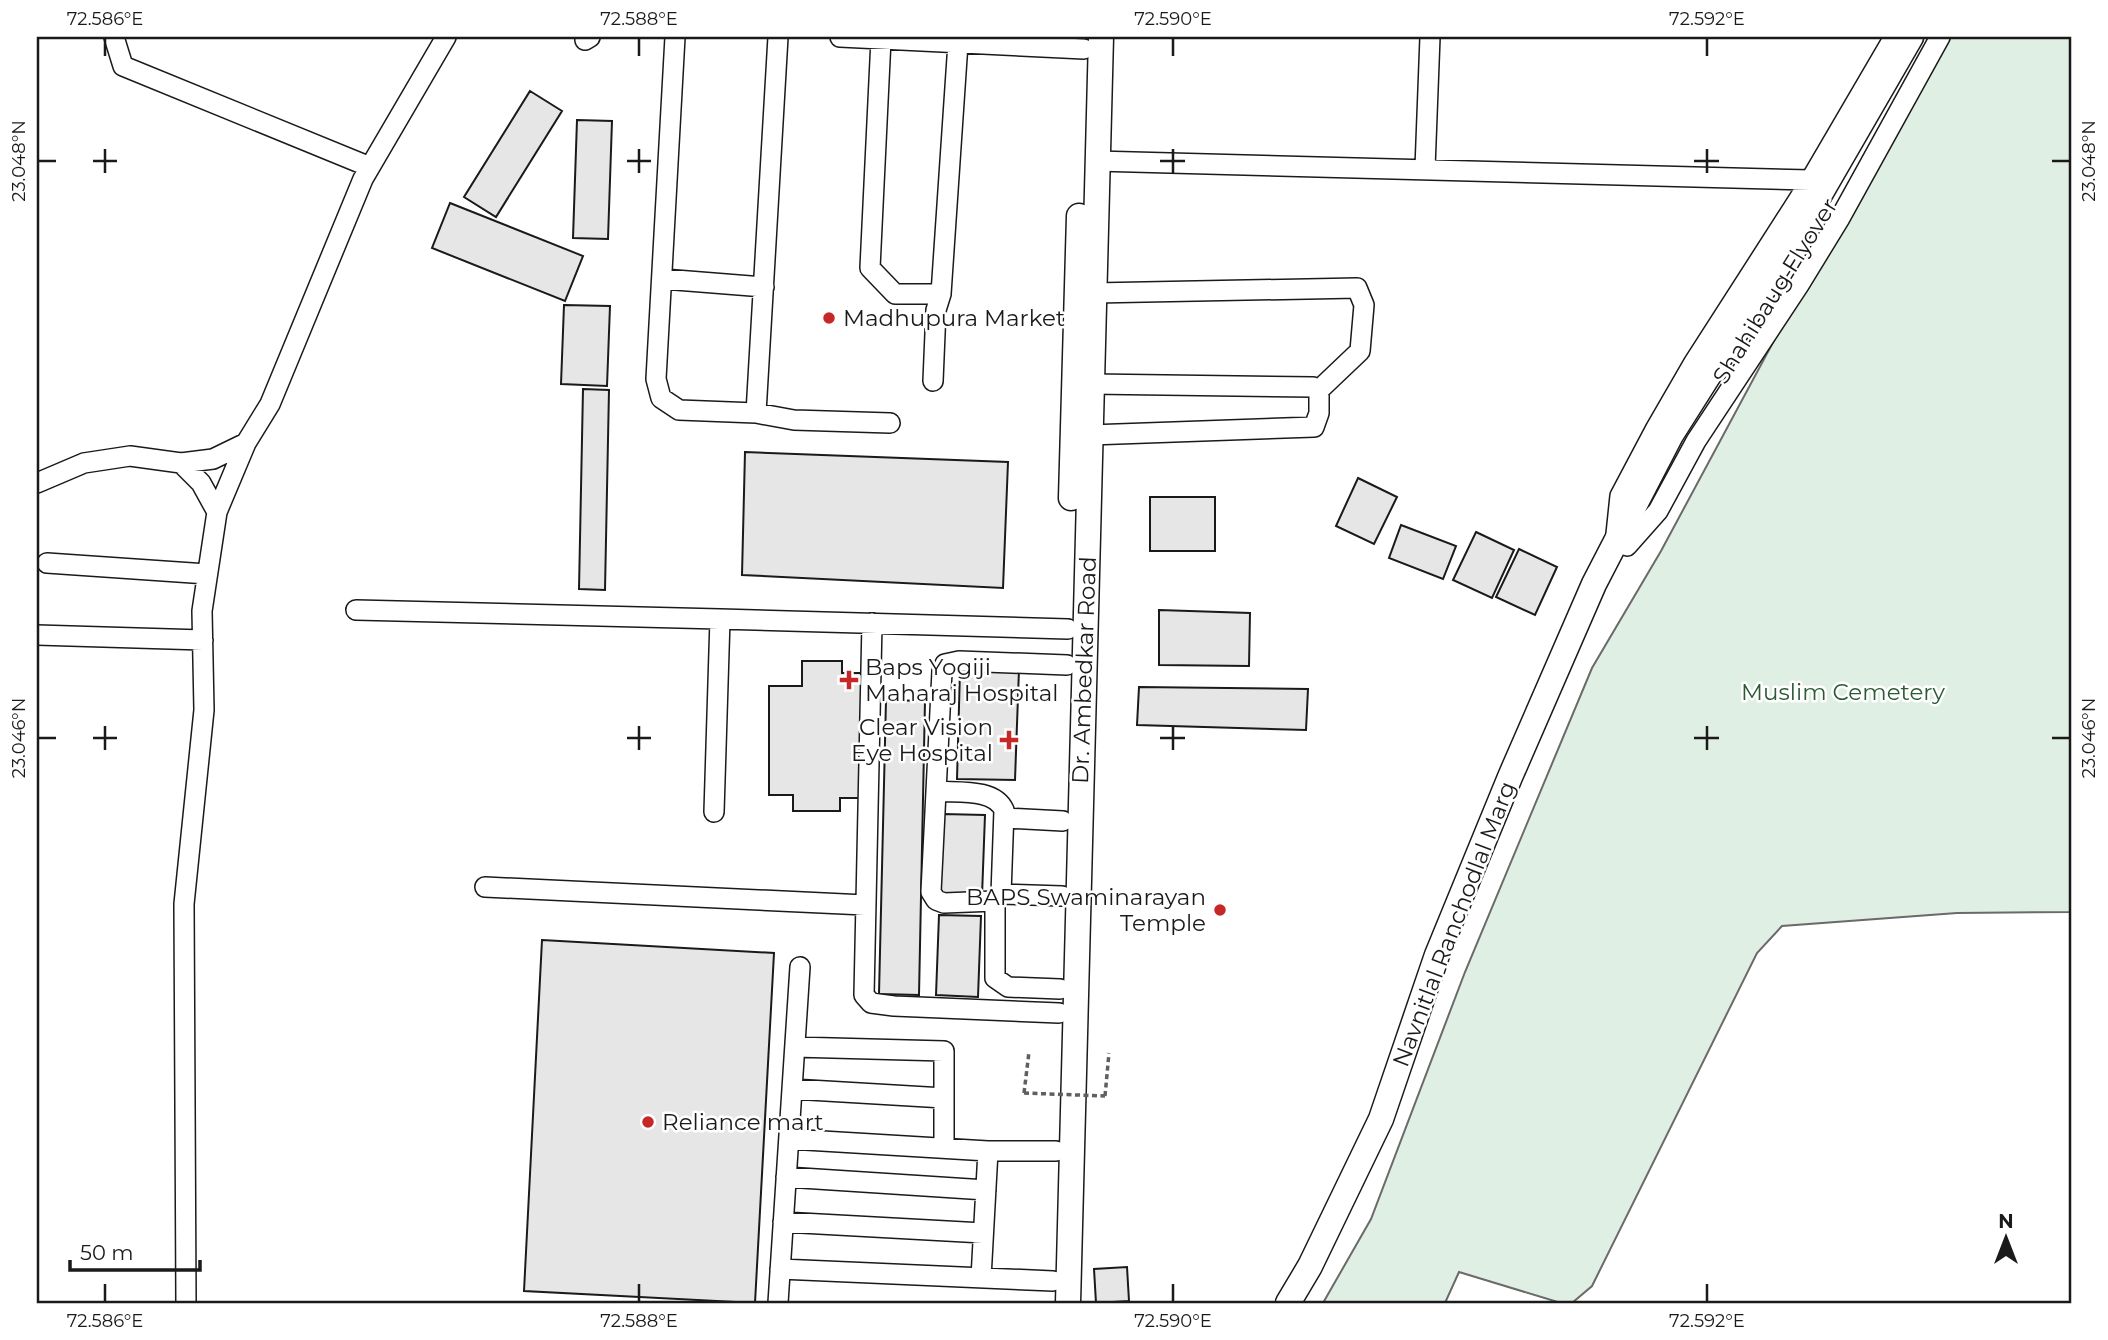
<svg xmlns="http://www.w3.org/2000/svg" width="2108" height="1340" font-family="Montserrat,sans-serif">
  <style>
    .green { fill: #e0efe3; stroke: #6a6a6a; stroke-width: 2 }
    .building { fill: #e6e6e6; stroke: #1a1a1a; stroke-width: 2 }
    .lines { fill: none; stroke-linecap: round; stroke-linejoin: round }
    .minor-casing { stroke: #1a1a1a; stroke-width: 22 }
    .major-casing { stroke: #1a1a1a; stroke-width: 27 }
    .path { stroke: #5f5f5f; stroke-width: 3.5; stroke-dasharray: 5 3.5; stroke-linecap: butt }
    .minor { stroke: #fff; stroke-width: 19 }
    .major { stroke: #fff; stroke-width: 24 }
    .path-bridge { stroke: #5f5f5f; stroke-width: 3.5; stroke-dasharray: 5 3.5; stroke-linecap: butt }
    .ticks { fill: none; stroke: #1a1a1a; stroke-width: 2.5 }
    .poi-dot { fill: #c62828; stroke: #fff; stroke-width: 2.5 }
    .labels { text-anchor: middle; stroke-width: 5; stroke-linejoin: round; paint-order: stroke }
    .street-label { font-size: 23px; fill: #1a1a1a; stroke: #fff }
    .poi-label { font-size: 23px; fill: #1a1a1a; stroke: #fff; text-anchor: start }
    .park-label { font-size: 23px; fill: #2b5a34; stroke: #fff }
    .neatline { fill: none; stroke: #1a1a1a; stroke-width: 2.5 }
    .ticks-label { font-size: 18px; text-anchor: middle; fill: #1a1a1a }
  </style>
  <rect width="100%" height="100%" fill="#fff"/>
  <!-- green -->
  <path class="green" d="M1937,37H2071V912L1957,913L1782,926L1757,953L1592,1286L1572,1303H1561L1459,1272L1445,1303H1323L1371,1219L1465,972L1592,668L1661,551Z"/>
  <!-- building -->
  <path class="building" d="M530,91L562,111L496,217L464,197Z
    M577,120L612,121L608,239L573,238Z
    M450,203L583,256L565,301L432,248Z
    M564,305L610,306L607,386L561,384Z
    M583,389L609,390L605,590L579,589Z
    M745,452L1008,462L1003,588L742,575Z
    M1358,478L1397,497L1374,544L1336,526Z
    M1150,497H1215V551H1150Z
    M1401,525L1456,546L1443,579L1389,558Z
    M1476,532L1514,550L1492,598L1453,580Z
    M1519,549L1557,567L1535,615L1496,597Z
    M1159,610L1250,613L1249,666L1159,665Z
    M802,661H842V673H861V798H840V811H793V795H769V686H802Z
    M1019,669L1015,780L957,779L960,670Z
    M1139,687L1308,689L1306,730L1137,725Z
    M886,700L925,701L919,995L879,994Z
    M943,814L985,815L982,896L940,895Z
    M939,915L981,916L978,997L936,995Z
    M542,940L774,953L755,1303L524,1291Z
    M1127,1267L1129,1301L1096,1303L1094,1269Z"/>
  <g class="lines">
    <defs>
      <path id="minor" d="M114,37L123,66L370,167
        M675,37L656,379L661,398L679,410L756,413L794,420L890,423
        M840,37L1084,49
        M881,39L870,268L895,294H941L958,43
        M585,40L590,37
        M1096,161L1810,180
        M1425,168L1430,37
        M663,279L764,287
        M1094,293L1357,288L1364,305L1360,351L1319,390
        M933,381L936,310L941,294
        M756,413L778,37
        M1090,435L1314,427L1319,413V390L1313,387L1092,384
        M181,463L201,483L217,512
        M37,483L84,463L130,456L181,463L213,459L246,443L270,404L363,179L446,37
        M1616,534L1620,496L1656,428L1693,364L1804,191L1894,37
        M1627,546L1658,511L1696,441L1799,285L1840,218L1940,37
        M47,563L207,574
        M356,610L720,619
        M872,623L864,995L871,1003L894,1006L1059,1013
        M37,635L203,640
        M936,791C958,793 994,788 1004,810L1001,894L995,901L944,903L936,900L931,892L942,671L945,664L959,661L1067,665
        M714,812L720,619L1068,629
        M1004,818L1063,821
        M485,887L865,905
        M1001,894L1062,896
        M995,901V978L1008,987L1060,989
        M795,1047L944,1051V1146
        M792,1089L944,1098
        M789,1139L988,1151H1056
        M786,1177L986,1190
        M783,1222L983,1233
        M780,1269L1053,1281
        M981,1278L988,1151
        M186,1303L184,904L204,710L202,611L217,512L246,443
        M778,1303L800,967"/>
      <path id="major" d="M1071,498L1079,216
        M1068,1303L1101,37
        M1288,1303L1310,1266L1381,1119L1437,955L1510,777L1594,584L1671,435L1785,255L1911,37"/>
    </defs>
    <!-- minor casing -->
    <use href="#minor" class="minor-casing"/>
    <!-- major casing -->
    <use href="#major" class="major-casing"/>
    <!-- path -->
    <path class="path" d="M1024,1093L1029,1052
      M1105,1096L1109,1053"/>
    <!-- minor -->
    <use href="#minor" class="minor"/>
    <!-- major -->
    <use href="#major" class="major"/>
    <!-- path-bridge -->
    <path class="path-bridge" d="M1024,1093L1105,1096"/>
  </g>
  <!-- ticks -->
  <path class="ticks" d="M105,38V56M639,38V56M1173,38V56M1707,38V56M105,149V173M639,149V173M1173,149V173M1707,149V173M38,161H56M93,161H117M627,161H651M1160,161H1185M1694,161H1719M2052,161H2070M105,726V750M639,726V750M1173,726V750M1707,726V750M38,738H56M93,738H117M627,738H651M1160,738H1185M1694,738H1719M2052,738H2070M105,1284V1302M639,1284V1302M1173,1284V1302M1707,1284V1302"/>
  <!-- markers -->
  <g class="poi-dot">
    <circle cx="829" cy="318" r="7"/>
    <path d="M845.5 669.5h7v7h7v7h-7v7h-7v-7h-7v-7h7z"/>
    <path d="M1005.5 729.5h7v7h7v7h-7v7h-7v-7h-7v-7h7z"/>
    <circle cx="1220" cy="910" r="7"/>
    <circle cx="648" cy="1122" r="7"/>
  </g>
  <g class="labels">
    <!-- street labels -->
    <g class="street-label">
      <text transform="translate(1775 291) rotate(-58)" y="8">Shahibaug Flyover</text>
      <text transform="translate(1084 670) rotate(-88)" y="8">Dr. Ambedkar Road</text>
      <text transform="translate(1454 924) rotate(-69)" y="8">Navnitlal Ranchodlal Marg</text>
    </g>
    <!-- poi labels -->
    <g class="poi-label">
      <text x="843" y="326">Madhupura Market</text>
      <text x="865" y="675">Baps Yogiji<tspan x="865" dy="26">Maharaj Hospital</tspan></text>
      <text x="993" y="735" text-anchor="end">Clear Vision<tspan x="993" dy="26">Eye Hospital</tspan></text>
      <text x="1206" y="905" text-anchor="end">BAPS Swaminarayan<tspan x="1206" dy="26">Temple</tspan></text>
      <text x="662" y="1130">Reliance mart</text>
    </g>
    <!-- park labels -->
    <g class="park-label">
      <text x="1843" y="700">Muslim Cemetery</text>
    </g>
  </g>
  <!-- border -->
  <rect width="2108" height="1340" fill="none" stroke="#ffffff" stroke-width="77"/>
  <!-- north arrow -->
  <g transform="translate(2006 1238)" stroke="#ffffff" stroke-width="5" paint-order="stroke">
  <path d="M0-5L12 26L0 18L-12 26Z" fill="#1a1a1a"/>
  <text y="-10" font-size="19" font-weight="bold" text-anchor="middle" fill="#1a1a1a">N</text>
  </g>
  <!-- scale -->
  <path d="M70 1260v10h130v-10" fill="none" stroke="#1a1a1a" stroke-width="3.5"/>
  <text x="80" y="1260" font-size="21" fill="#1a1a1a" stroke="#ffffff" stroke-width="5" paint-order="stroke">50 m</text>
  <rect x="38" y="38" width="2032" height="1264" class="neatline"/>
  <g class="ticks-label">
    <text x="105" y="25">72.586°E</text>
    <text x="639" y="25">72.588°E</text>
    <text x="1173" y="25">72.590°E</text>
    <text x="1707" y="25">72.592°E</text>
    <text transform="translate(19 161) rotate(-90)" y="6">23.048°N</text>
    <text transform="translate(2089 161) rotate(-90)" y="6">23.048°N</text>
    <text transform="translate(19 738) rotate(-90)" y="6">23.046°N</text>
    <text transform="translate(2089 738) rotate(-90)" y="6">23.046°N</text>
    <text x="105" y="1327">72.586°E</text>
    <text x="639" y="1327">72.588°E</text>
    <text x="1173" y="1327">72.590°E</text>
    <text x="1707" y="1327">72.592°E</text>
  </g>
</svg>
